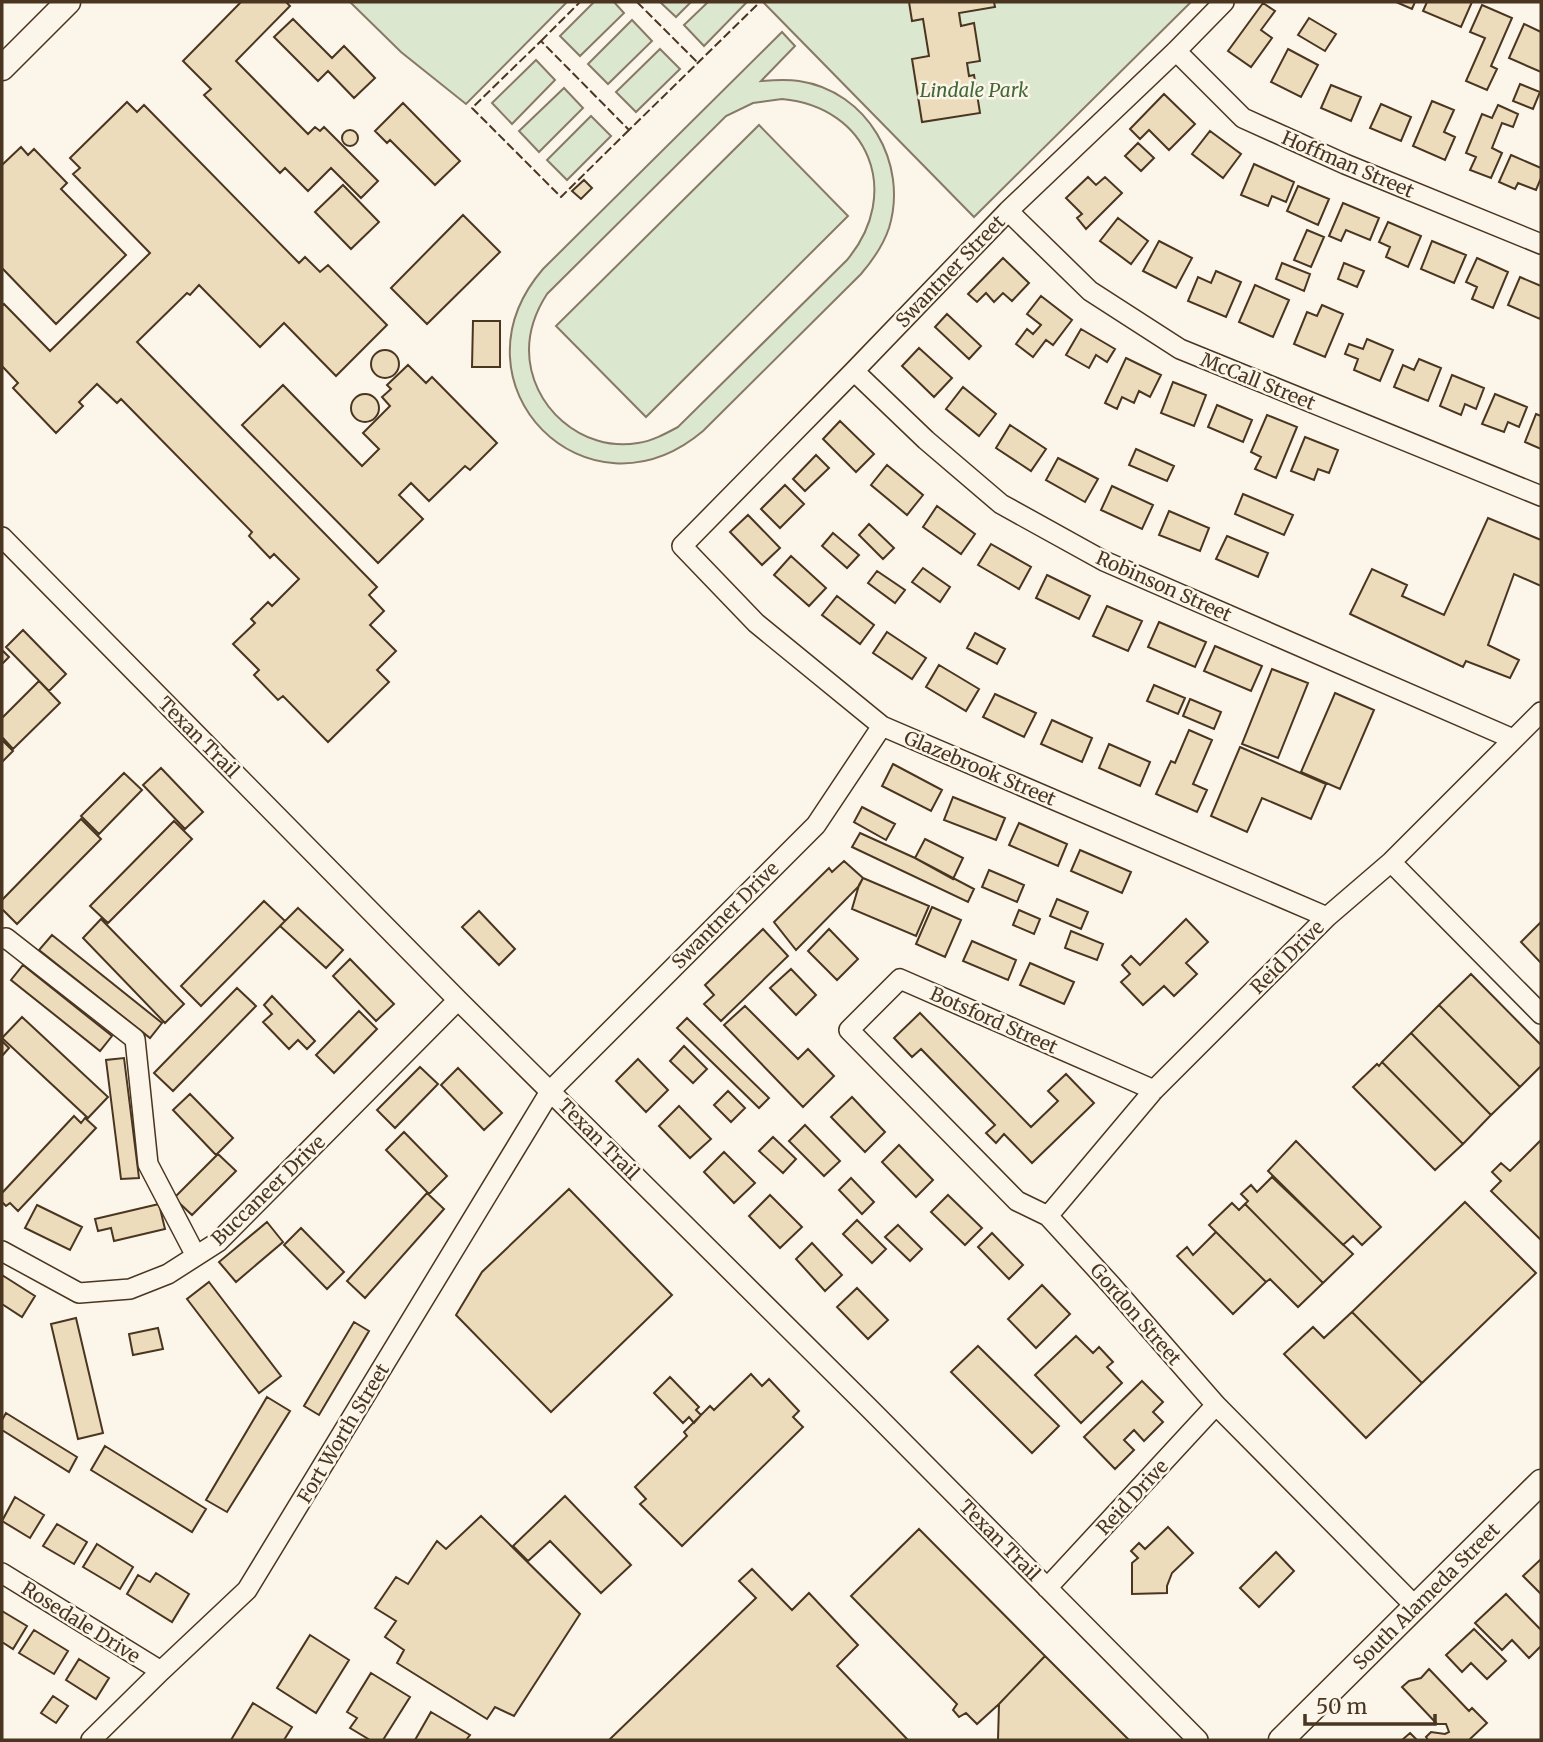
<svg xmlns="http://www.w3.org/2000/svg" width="1543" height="1742" font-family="Merriweather,serif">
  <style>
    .green { fill: #dce7d0; stroke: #887966; stroke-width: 2; fill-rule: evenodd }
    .building { fill: #ecdcbc; stroke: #4a3520; stroke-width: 2 }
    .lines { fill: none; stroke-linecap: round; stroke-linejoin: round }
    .minor-casing { stroke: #4a3520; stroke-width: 22 }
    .major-casing { stroke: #4a3520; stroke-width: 27 }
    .minor { stroke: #fbf6e9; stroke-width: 19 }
    .major { stroke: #fbf6e9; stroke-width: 24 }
    .fence { stroke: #4a3520; stroke-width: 2; stroke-dasharray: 9 3.5; stroke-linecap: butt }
    .labels { text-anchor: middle; stroke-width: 5; stroke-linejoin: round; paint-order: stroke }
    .park-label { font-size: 19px; font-style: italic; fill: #436837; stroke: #fbf6e9 }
    .street-label { font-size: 19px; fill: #4a3520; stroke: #fbf6e9 }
  </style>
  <rect width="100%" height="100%" fill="#fbf6e9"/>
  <!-- green -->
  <path class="green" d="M350,2H567L466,104L401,52Z
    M594,2H614L624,13L580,56L560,36Z
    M660,2H691L676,17Z
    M708,2H747L704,46L684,25Z
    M763,2H1191L974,217Z
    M632,20L652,41L608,84L588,64Z
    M782,32L795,46L761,81C774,80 786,79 799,81C867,91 909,163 889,228C883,246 873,260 861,274L703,431C587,529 444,384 543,269ZM782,99C869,107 903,193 847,260L678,427C665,434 652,441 638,443C582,453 529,406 529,350C529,329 536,311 547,294L726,116L753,103Z
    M660,49L680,69L636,112L616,92Z
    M536,60L555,80L512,124L492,103Z
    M564,88L583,108L539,152L519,131Z
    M591,116L611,136L567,180L547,160Z
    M759,125L848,216L646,417L556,326Z"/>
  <!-- building -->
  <path class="building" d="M241,2H286L290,6L236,61L308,134L315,127L320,131L324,127L378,181L361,198L331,168L308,191L285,168L280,173L204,95L211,89L183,61Z
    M909,2H994L995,7L959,13L961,26L974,23L980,61L967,63L969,76L974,75L980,113L922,122L912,59L929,56L923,19L912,21Z
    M1396,2H1415L1412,9Z
    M1427,2H1472L1461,27L1423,11Z
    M1263,3L1275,11L1261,30L1272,38L1251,67L1228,51Z
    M1482,5L1512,18L1491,66L1497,69L1487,90L1466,81L1485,38L1470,32Z
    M1309,18L1336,34L1325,51L1298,35Z
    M293,19L332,58L344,46L375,78L354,98L328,71L318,81L274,37Z
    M1524,24L1541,32V72L1509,58Z
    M1288,49L1318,65L1301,97L1271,82Z
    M1520,84L1540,92L1533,109L1513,101Z
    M1331,85L1361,97L1351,121L1321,108Z
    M1164,94L1195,124L1169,150L1149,130L1140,139L1130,129Z
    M1432,101L1454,110L1444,132L1455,137L1445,160L1413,146Z
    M127,102L137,112L144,105L299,263L305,257L320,272L328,265L387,325L336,376L284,323L260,347L199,285L190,295L187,293L137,342L377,587L369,595L384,611L370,625L396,651L377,670L389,682L328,742L283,696L278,700L254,675L259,670L233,644L255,623L251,619L268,602L272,606L299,579L274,554L270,558L249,536L252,532L121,399L117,403L97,384L79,402L83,406L56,433L13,388L18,383L2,366V306L4,304L50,351L150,253L73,174L80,168L70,158Z
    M403,103L460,161L435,185L390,140L387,143L375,131Z
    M1381,104L1411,117L1401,141L1370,128Z
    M1498,105L1518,114L1513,127L1502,123L1492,148L1502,153L1491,178L1470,170L1476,157L1466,153L1482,114L1492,118Z
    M342 138a8 8 0 1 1 16 0a8 8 0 1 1-16 0Z
    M1210,131L1241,154L1223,178L1192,154Z
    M1138,143L1154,158L1141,171L1125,156Z
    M21,147L28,155L34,149L67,183L61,189L126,255L56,324L2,268V165Z
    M1511,155L1541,168V178L1536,190L1518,183L1515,189L1499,182Z
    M1254,164L1294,182L1286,202L1272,196L1268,206L1241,195Z
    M1088,177L1096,185L1105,177L1122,193L1086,229L1077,218L1082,214L1066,198Z
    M584,180L592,188L581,199L572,191Z
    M343,185L379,222L351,249L315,212Z
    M1298,186L1329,199L1318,225L1287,211Z
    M1343,203L1379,218L1370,240L1346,230L1341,241L1329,236Z
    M463,215L500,252L427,324L391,288Z
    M1118,218L1148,241L1131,264L1100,241Z
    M1388,222L1421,236L1408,267L1386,257L1390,247L1379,242Z
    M1307,230L1324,237L1311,267L1294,260Z
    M1159,241L1192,258L1176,288L1143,271Z
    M1432,241L1466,255L1454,283L1421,269Z
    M1003,258L1029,283L1012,301L1003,293L994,302L986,293L977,302L968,294Z
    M1477,258L1508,272L1493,308L1472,299L1477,287L1466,282Z
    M1282,263L1310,274L1304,291L1276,279Z
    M1344,263L1364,271L1357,287L1338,279Z
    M1216,271L1241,282L1226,317L1188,301L1198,277L1211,283Z
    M1520,277L1541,286V316L1540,319L1508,305Z
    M1255,285L1289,300L1273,337L1239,322Z
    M1041,296L1072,320L1053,345L1046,340L1033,357L1016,344L1027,329L1033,334L1041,325L1027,314Z
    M1322,305L1343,314L1325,357L1294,344L1307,312L1317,316Z
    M947,314L981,346L969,359L935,327Z
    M473,321H500V367H472Z
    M1081,329L1115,349L1107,362L1096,355L1089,368L1066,355Z
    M1367,339L1393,350L1380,381L1354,370L1358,359L1345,354L1349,344L1363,349Z
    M919,348L952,378L934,397L902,366Z
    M371 364a14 14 0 1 1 28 0a14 14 0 1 1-28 0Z
    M1126,358L1161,375L1150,397L1139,391L1134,403L1122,397L1117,409L1105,403Z
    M1419,359L1441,368L1428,401L1394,387L1403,365L1414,370Z
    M408,365L426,383L432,377L497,443L470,470L465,466L429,501L411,483L399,495L423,519L378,563L242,425L283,385L362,466L379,449L363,433L390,406L382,397L391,389L387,385Z
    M1452,375L1484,388L1476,409L1465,404L1461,415L1440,406Z
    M1173,382L1206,395L1194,426L1161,413Z
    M963,387L996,414L979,436L946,409Z
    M351 408a14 14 0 1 1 28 0a14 14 0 1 1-28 0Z
    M1495,394L1527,407L1519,427L1508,422L1504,432L1482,424Z
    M1217,405L1252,420L1243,442L1208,427Z
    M1536,414L1541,416V449L1525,442Z
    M1267,415L1297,427L1276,478L1255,469L1261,457L1251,452Z
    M840,421L874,454L856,472L823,439Z
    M1010,425L1046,449L1031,471L996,448Z
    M1305,437L1338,450L1329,473L1318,469L1314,480L1291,471Z
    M1136,449L1174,466L1167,481L1129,465Z
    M816,455L829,468L805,491L793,479Z
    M1058,458L1098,479L1085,502L1046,480Z
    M887,465L923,495L907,515L871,485Z
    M785,485L804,504L780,528L761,509Z
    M1112,486L1153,505L1142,529L1101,510Z
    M1243,494L1293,515L1284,535L1235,514Z
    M937,506L975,534L961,554L923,527Z
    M1169,511L1209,528L1200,551L1159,535Z
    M748,515L780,548L762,565L730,532Z
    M1488,518L1541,540V586L1514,574L1488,645L1519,660L1510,678L1466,661L1463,667L1350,614L1372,569L1407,585L1402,596L1444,615Z
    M869,524L894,548L883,559L859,535Z
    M833,533L859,555L847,568L822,546Z
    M1227,536L1268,553L1258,577L1216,559Z
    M991,544L1031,567L1019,589L978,565Z
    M791,556L826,588L809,606L774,575Z
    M923,568L950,587L940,602L912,582Z
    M877,571L905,590L895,603L868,583Z
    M1047,575L1090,596L1079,619L1036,598Z
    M837,596L874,625L860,644L822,615Z
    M1107,606L1142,621L1128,651L1093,636Z
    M1159,622L1206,642L1195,667L1148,647Z
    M23,630L66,674L49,691L6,647Z
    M887,632L926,658L912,679L873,653Z
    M975,633L1005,649L997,664L967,648Z
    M1215,646L1262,666L1251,691L1204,671Z
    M2,650L9,657L2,664Z
    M939,665L979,689L966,711L926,687Z
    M1272,669L1308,683L1278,758L1242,744Z
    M39,681L60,703L13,749L2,737V718Z
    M1154,685L1185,698L1178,714L1147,701Z
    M1335,693L1374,710L1340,789L1301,772Z
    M995,694L1036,713L1024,737L983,717Z
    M1190,699L1221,712L1214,729L1183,716Z
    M1052,720L1092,738L1082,762L1041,744Z
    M1189,730L1212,740L1193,784L1207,790L1197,812L1156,794L1171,761L1175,763Z
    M2,740L13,751L2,762Z
    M1109,744L1150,762L1140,786L1099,768Z
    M1240,747L1326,784L1311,819L1262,798L1247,832L1211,816Z
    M893,764L942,790L931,811L882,786Z
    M161,768L203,812L185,829L143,785Z
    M124,773L142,790L99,834L81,816Z
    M953,797L1005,818L996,840L944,820Z
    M862,807L895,824L886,840L854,822Z
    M81,819L101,839L17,924L2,909V900Z
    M174,821L192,839L108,923L90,906Z
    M1019,823L1067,844L1058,866L1009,845Z
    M860,833L915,858L974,889L968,902L852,847Z
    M925,839L963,858L953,879L915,858Z
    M1080,850L1131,872L1122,893L1071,871Z
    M844,861L863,878L859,886L796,950L774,922L829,868L832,872Z
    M989,870L1024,885L1017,902L982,887Z
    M863,878L929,906L916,936L852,909L859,885Z
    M1057,899L1088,912L1081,929L1050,916Z
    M264,901L285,921L201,1006L181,986Z
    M932,907L961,920L945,957L916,944Z
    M298,908L343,950L326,968L280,926Z
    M1019,910L1040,919L1034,934L1013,925Z
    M479,911L515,949L499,965L462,927Z
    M101,919L184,1004L165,1023L83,938Z
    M1186,919L1208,942L1186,963L1197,974L1174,996L1164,986L1143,1005L1121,982L1130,974L1122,965L1131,956L1140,965Z
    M1541,922V963L1521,942Z
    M763,929L788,956L721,1021L704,1004L714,995L705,985Z
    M829,929L858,959L837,980L808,951Z
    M1071,931L1103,944L1097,960L1065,948Z
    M52,935L162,1023L150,1038L39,950Z
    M972,941L1016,960L1008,980L963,961Z
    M350,959L394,1004L376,1021L333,976Z
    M1030,963L1074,982L1064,1004L1020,985Z
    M23,965L112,1036L100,1051L11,980Z
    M791,969L816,995L796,1015L770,988Z
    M1471,974L1541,1045V1066L1520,1087L1439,1005Z
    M237,988L256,1006L173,1091L154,1073Z
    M272,996L315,1041L307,1049L298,1040L289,1049L263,1022L272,1014L264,1005Z
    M1439,1005L1520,1087L1491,1115L1411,1033Z
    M745,1006L798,1059L808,1049L834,1076L803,1107L724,1025Z
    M359,1011L377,1029L334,1073L316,1055Z
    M920,1013L1031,1127L1058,1101L1048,1091L1066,1074L1094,1103L1032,1163L1004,1134L996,1143L986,1133L995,1125L921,1049L912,1057L894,1038Z
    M22,1017L108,1097L88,1118L2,1038Z
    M687,1018L769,1098L759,1108L677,1028Z
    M1411,1033L1491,1115L1463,1144L1382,1062Z
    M2,1041L9,1048L2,1056Z
    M684,1046L707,1069L693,1083L670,1061Z
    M124,1058L139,1178L121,1179L106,1060Z
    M638,1059L668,1090L646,1112L616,1081Z
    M1382,1062L1463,1144L1435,1170L1353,1087L1377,1064L1379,1066Z
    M420,1067L438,1084L395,1128L377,1110Z
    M458,1068L502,1113L484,1130L441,1085Z
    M728,1091L745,1108L731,1122L714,1105Z
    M190,1094L233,1138L216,1155L173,1110Z
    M852,1097L885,1132L865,1152L831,1117Z
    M679,1106L711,1139L690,1158L659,1126Z
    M74,1116L81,1123L85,1118L96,1128L18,1211L10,1203L6,1206L2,1202V1193Z
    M805,1125L840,1161L824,1176L789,1141Z
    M404,1132L447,1176L429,1194L386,1150Z
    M773,1137L796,1159L783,1173L759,1151Z
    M1541,1140V1240L1491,1191L1501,1181L1492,1172L1501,1163L1510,1171Z
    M1296,1141L1381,1227L1362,1245L1353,1236L1343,1245L1268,1171Z
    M899,1145L933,1180L916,1197L882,1162Z
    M724,1152L755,1183L734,1203L704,1172Z
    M218,1154L236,1171L192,1215L174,1198Z
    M1272,1177L1353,1254L1323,1283L1245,1204L1248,1201L1241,1194L1251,1185L1257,1192Z
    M851,1178L874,1202L862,1214L839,1190Z
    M569,1189L672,1295L551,1412L456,1315L482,1272Z
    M427,1193L444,1209L365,1298L347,1281Z
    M770,1195L802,1227L780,1248L749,1216Z
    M948,1195L982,1228L965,1245L931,1212Z
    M1465,1202L1536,1273L1422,1383L1352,1312Z
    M1232,1203L1239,1210L1245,1204L1323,1283L1298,1307L1270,1279L1266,1282L1209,1225Z
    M159,1204L165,1229L114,1241L111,1228L98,1231L95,1219Z
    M37,1205L82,1227L70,1250L25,1228Z
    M857,1220L886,1249L872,1263L843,1234Z
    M267,1222L283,1242L236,1282L219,1262Z
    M898,1225L922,1249L910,1261L885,1237Z
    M301,1228L344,1272L327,1289L284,1245Z
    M1216,1232L1266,1282L1233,1314L1177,1256L1187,1247L1193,1255Z
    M992,1233L1023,1265L1009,1279L978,1247Z
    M812,1243L842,1275L825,1291L796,1259Z
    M2,1275L35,1296L22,1317L2,1304Z
    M209,1282L281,1376L259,1393L187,1299Z
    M1042,1285L1070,1314L1036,1348L1008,1319Z
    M857,1288L888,1320L868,1339L837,1307Z
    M1352,1312L1422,1383L1366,1438L1284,1354L1313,1327L1324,1338Z
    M76,1318L103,1433L78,1439L51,1324Z
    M354,1322L369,1331L319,1415L304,1406Z
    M158,1328L163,1349L133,1355L129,1334Z
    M1076,1336L1093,1353L1099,1347L1113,1362L1107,1367L1122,1383L1081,1423L1035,1375Z
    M978,1346L1059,1426L1032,1453L951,1372Z
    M751,1374L762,1386L769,1379L799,1411L793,1417L803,1427L682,1546L640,1504L646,1499L635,1487L687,1436L684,1432L710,1406L714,1410Z
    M670,1377L699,1407L696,1410L701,1415L694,1423L689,1417L683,1423L654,1393Z
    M1142,1381L1163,1402L1153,1412L1163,1422L1144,1441L1134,1430L1124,1440L1134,1450L1115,1469L1084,1437Z
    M267,1397L290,1411L227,1512L206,1500Z
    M6,1413L77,1457L69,1472L2,1430V1420Z
    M105,1446L206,1509L192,1532L91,1470Z
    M565,1496L631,1565L601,1593L550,1541L528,1561L513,1546Z
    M15,1497L44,1515L30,1538L2,1521Z
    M481,1516L580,1614L514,1716L495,1707L487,1719L397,1663L404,1650L385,1637L396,1621L375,1608L396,1577L408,1584L437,1541L446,1549Z
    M57,1524L87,1542L74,1564L43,1546Z
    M1168,1527L1193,1553L1172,1573L1167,1586V1593L1132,1594V1563L1138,1558L1131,1551L1139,1543L1145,1549Z
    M919,1529L1045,1656L999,1704L977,1724L966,1713L959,1717L953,1710L957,1704L851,1596Z
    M97,1544L133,1567L120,1589L83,1567Z
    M1276,1552L1294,1571L1259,1607L1240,1588Z
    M1541,1559V1594L1523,1576Z
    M752,1569L792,1610L809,1593L858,1645L837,1666L908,1740H609L756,1598L739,1581Z
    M156,1573L189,1594L172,1622L127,1594L138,1575L150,1582Z
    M1506,1594L1541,1630V1646L1529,1658L1512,1640L1502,1650L1475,1623Z
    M2,1611L27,1626L13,1649L2,1642Z
    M1474,1629L1506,1661L1487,1679L1471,1663L1462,1672L1446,1655Z
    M34,1630L68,1651L54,1674L19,1653Z
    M310,1635L349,1660L316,1713L277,1688Z
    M1045,1656L1129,1740H998L999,1704Z
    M79,1659L109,1678L96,1699L66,1680Z
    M1429,1669L1469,1711L1472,1708L1487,1723L1469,1740H1428L1426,1737L1431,1732L1445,1734L1449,1732L1446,1724H1437L1402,1687L1409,1681L1421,1678Z
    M371,1673L410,1697L383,1740H370L350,1728L357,1718L347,1712Z
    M53,1696L68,1706L56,1723L41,1713Z
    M253,1703L292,1727L284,1740H231Z
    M431,1712L470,1735L466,1740H415Z
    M1410,1733L1417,1740H1402Z"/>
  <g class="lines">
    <defs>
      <path id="minor" d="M1224,2L1176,51L1008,211L854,371L682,546L756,623L882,726L1327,917
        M1176,51L1243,118L1345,164L1541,244
        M1008,211L1090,291L1180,349L1541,496
        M854,371L926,440L1001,504L1104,561L1513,739
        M2,537L458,1000L870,1409L1198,1740
        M1391,862L1541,1014
        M2,939L6,938L135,1039L148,1164L196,1256
        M1154,1090L900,979L849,1030L1017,1201L1048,1216L1112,1286L1216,1405L1416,1607
        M1048,1216L1154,1090L1327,917L1391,862L1541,712
        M2,1251L79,1293L130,1289L168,1274L218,1242L458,1000
        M2,1573L161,1671
        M1047,1588L1216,1405
        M91,1740L161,1671L247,1590L551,1090L816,825L882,726"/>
      <path id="major" d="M2,68L68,2
        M1281,1740L1541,1482"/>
    </defs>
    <!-- minor casing -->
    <use href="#minor" class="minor-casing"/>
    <!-- major casing -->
    <use href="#major" class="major-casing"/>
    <!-- minor -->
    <use href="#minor" class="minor"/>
    <!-- major -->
    <use href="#major" class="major"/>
    <!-- fence -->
    <path class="fence" d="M637,2L698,63
      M541,41L580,2
      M629,130L561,197L472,108L541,41L629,130L760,2"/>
  </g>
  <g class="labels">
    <!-- park labels -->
    <g class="park-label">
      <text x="974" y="97">Lindale Park</text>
    </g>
    <!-- street labels -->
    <g class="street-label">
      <text transform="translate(1348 164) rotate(23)" y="7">Hoffman Street</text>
      <text transform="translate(950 271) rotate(-46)" y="7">Swantner Street</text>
      <text transform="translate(1258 381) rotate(22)" y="7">McCall Street</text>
      <text transform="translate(1164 586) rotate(24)" y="7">Robinson Street</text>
      <text transform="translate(199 737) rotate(45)" y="7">Texan Trail</text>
      <text transform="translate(980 768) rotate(23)" y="7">Glazebrook Street</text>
      <text transform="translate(725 915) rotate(-45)" y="7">Swantner Drive</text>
      <text transform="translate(1287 957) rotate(-45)" y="7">Reid Drive</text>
      <text transform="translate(994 1020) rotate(24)" y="7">Botsford Street</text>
      <text transform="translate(599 1139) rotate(45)" y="7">Texan Trail</text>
      <text transform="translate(268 1190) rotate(-44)" y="7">Buccaneer Drive</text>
      <text transform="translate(1136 1314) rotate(49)" y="7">Gordon Street</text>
      <text transform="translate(343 1433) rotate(-59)" y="7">Fort Worth Street</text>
      <text transform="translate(1132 1497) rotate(-47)" y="7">Reid Drive</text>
      <text transform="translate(1000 1540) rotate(45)" y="7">Texan Trail</text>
      <text transform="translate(1426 1596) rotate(-45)" y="7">South Alameda Street</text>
      <text transform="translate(81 1622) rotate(32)" y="7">Rosedale Drive</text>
    </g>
  </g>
  <!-- border -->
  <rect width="1543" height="1742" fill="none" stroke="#4a3520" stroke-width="7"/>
  <!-- scale -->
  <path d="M1305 1714v10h130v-10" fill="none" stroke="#4a3520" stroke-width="3.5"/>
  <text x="1316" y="1714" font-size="21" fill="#4a3520" stroke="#fbf6e9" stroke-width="5" paint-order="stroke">50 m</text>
</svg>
